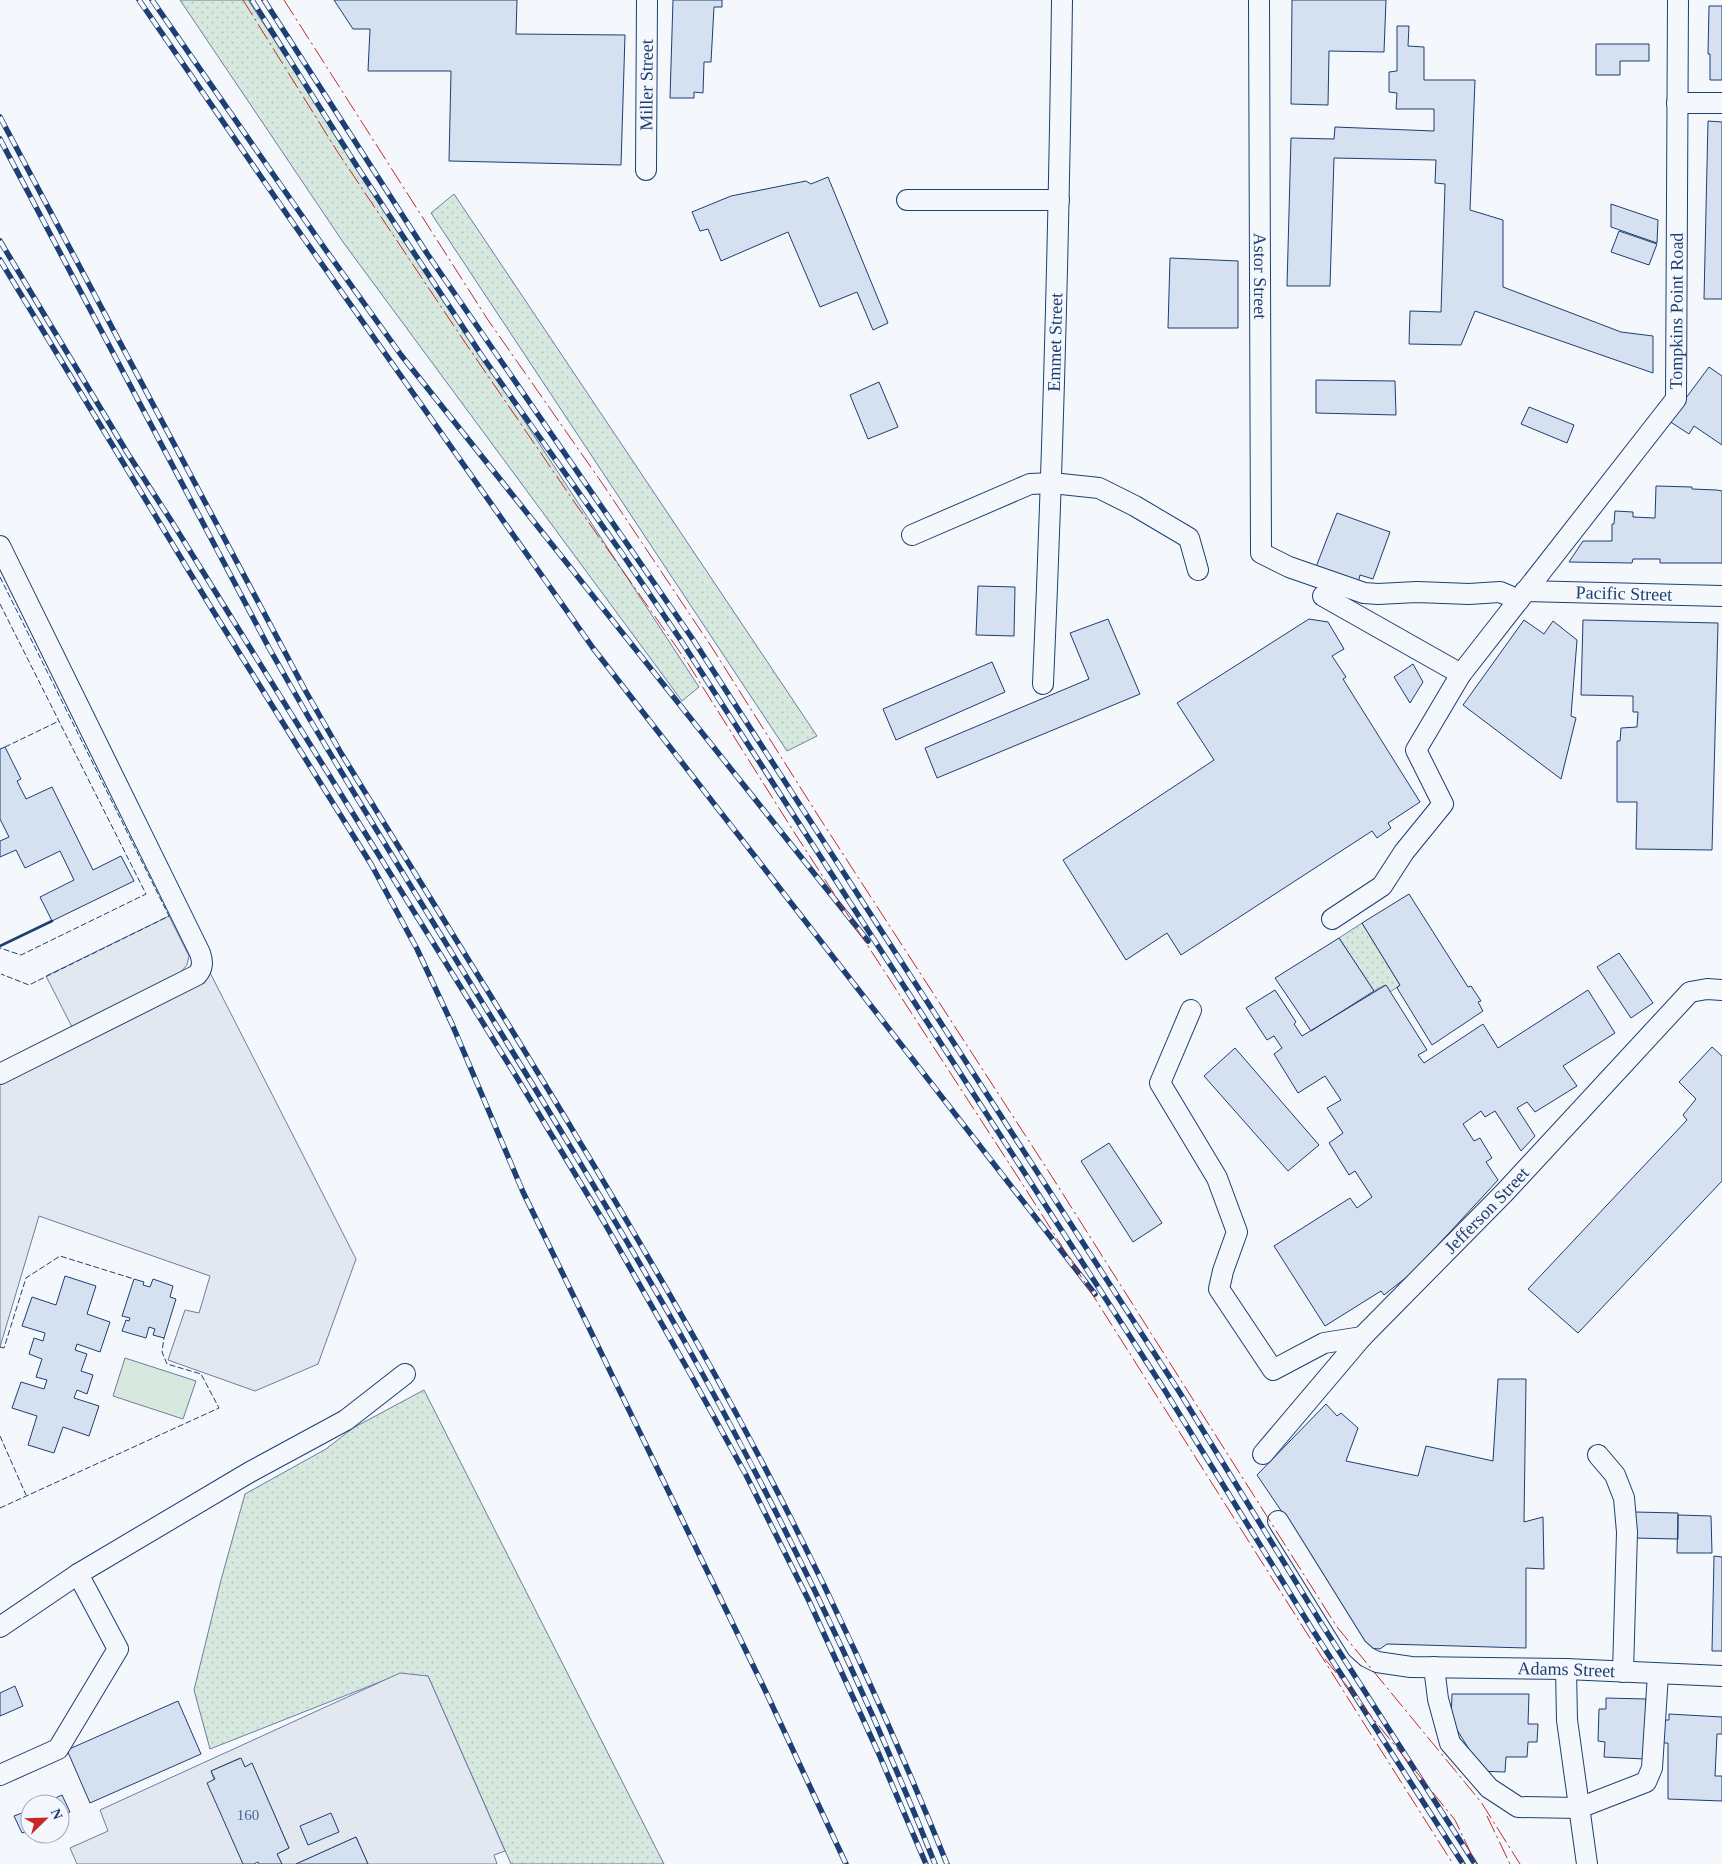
<svg xmlns="http://www.w3.org/2000/svg" width="1722" height="1864" font-family="'Times New Roman',serif">
  <style>
    .green { fill: url(#green-dots); stroke: #687fa3 }
    .pitch { fill: #d7e8df; stroke: #687fa3 }
    .parking { fill: #e3e8f0; stroke: #687fa3 }
    .building { fill: #d5e0f0; stroke: #1d3f73 }
    .lines { fill: none; stroke-linecap: round; stroke-linejoin: round }
    .minor-casing { stroke: #1d3f73; stroke-width: 22 }
    .minor { stroke: #f4f7fb; stroke-width: 20 }
    .rail-casing { stroke: #1d3f73; stroke-width: 5.5 }
    .rail { stroke: #f4f7fb; stroke-width: 4; stroke-dasharray: 11; stroke-linecap: butt }
    .fence { stroke: #1d3f73; stroke-width: 1; stroke-dasharray: 6 2.5; stroke-linecap: butt }
    .wall { stroke: #1d3f73; stroke-width: 2.5 }
    .power { stroke: #c62828; stroke-width: 1; stroke-dasharray: 18 4 2.5 4; stroke-linecap: butt }
    .labels { text-anchor: middle; stroke-width: 4; stroke-linejoin: round; paint-order: stroke }
    .number-label { font-size: 15px; fill: #4b6792 }
    .street-label { font-size: 18px; fill: #1d3f73; stroke: #f4f7fb }
  </style>
  <defs>
    <pattern id="green-dots" width="8" height="8" patternUnits="userSpaceOnUse" patternTransform="scale(1.25)"><rect width="8" height="8" fill="#d7e8df"/><path d="M2 2h.1M6 6h.1" fill="none" stroke="#b8c8c3" stroke-width="1.8" stroke-linecap="round"/></pattern>
  </defs>
  <rect width="100%" height="100%" fill="#f4f7fb"/>
  <!-- green -->
  <path class="green" d="M180,0H248L699,687L682,701L343,242Z
    M454,194L817,736L787,751L431,213Z
    M1362,923L1400,985L1390,992L1385,985L1374,991L1339,938Z
    M424,1390L664,1864H511L428,1676L400,1674L210,1749L194,1690L221,1580L245,1494L326,1449L353,1428Z"/>
  <!-- pitch -->
  <path class="pitch" d="M125,1358L196,1381L183,1419L113,1396Z"/>
  <!-- parking -->
  <path class="parking" d="M169,916L189,956L187,965L179,974L72,1027L46,976Z
    M200,953L356,1259L318,1364L255,1391L168,1360L185,1310L199,1313L210,1276L39,1216L0,1347V1074L197,975Z
    M400,1673L428,1676L505,1851L494,1855L497,1864H368L356,1837L296,1864H282L277,1854L289,1848L252,1764L245,1767L240,1758L211,1771L243,1864H77L70,1848L108,1831L100,1810Z"/>
  <!-- building -->
  <path class="building" d="M334,0H517L516,34L625,35L621,165L449,161L451,71H368L370,29H353Z
    M673,0H722V7H714L711,62H704L703,93L694,92V98H670Z
    M1292,0H1386L1384,52L1329,51L1328,105L1291,104Z
    M1709,6H1722V80H1710V54H1708Z
    M1397,26H1409L1408,46L1424,47V80H1475L1470,210L1503,220V287L1621,332L1653,336V373L1475,311L1461,345L1409,344L1410,311L1441,312L1445,184L1435,183L1436,160L1334,158L1330,286H1287L1291,138L1334,139L1335,127L1434,131V109H1396L1397,93L1389,92V72L1397,71Z
    M1596,44H1649V61H1620V75H1596Z
    M1708,121L1722,122V299H1704Z
    M828,177L888,323L873,330L857,292L820,307L788,232L721,261L708,229L700,231L692,212L731,196L806,181L811,184Z
    M1611,204L1658,220L1657,243L1611,227Z
    M1619,231L1657,244L1649,265L1611,252Z
    M1170,258L1238,261V328H1168Z
    M1709,367L1722,376V445L1694,426L1689,434L1669,421Z
    M1316,380L1395,381L1396,415L1316,413Z
    M879,382L898,427L868,439L850,395Z
    M1529,407L1574,425L1567,443L1521,424Z
    M1656,486L1692,487V489L1717,490L1722,491V563H1660V559H1633L1632,563L1569,562L1583,541H1612V524H1614L1615,511L1633,512V517L1655,518Z
    M1337,513L1390,532L1373,579L1360,575L1357,587L1314,572Z
    M978,586L1015,587L1014,636L976,635Z
    M1108,619L1140,694L937,778L925,748L1089,679L1070,633Z
    M1309,619L1328,622L1344,649L1332,656L1346,677L1343,679L1420,802L1388,823L1391,828L1377,838L1372,831L1181,955L1167,933L1126,960L1063,860L1214,760L1177,703Z
    M1524,620L1544,634L1553,621L1577,640L1571,716L1576,718L1561,779L1463,705Z
    M1583,620L1718,623L1712,850L1636,849L1637,802H1617V741H1620L1621,728L1637,727L1638,712H1633V696L1581,695Z
    M992,662L1005,692L896,740L883,709Z
    M1413,664L1423,682L1410,703L1394,677Z
    M5,747L21,779L17,781L26,799L52,787L93,870L121,856L134,881L52,921L40,897L74,880L60,851L25,868L16,850L0,857V841L9,837L0,819V749Z
    M1409,894L1468,987L1471,986L1481,1001L1478,1002L1483,1011L1432,1045L1397,988L1400,985L1362,923Z
    M1339,938L1374,991L1311,1031L1275,978Z
    M1619,953L1653,1003L1631,1018L1597,967Z
    M1386,985L1427,1050L1418,1055L1424,1063L1483,1024L1498,1048L1588,990L1615,1033L1563,1066L1577,1086L1535,1112L1527,1102L1517,1108L1535,1136L1521,1151L1495,1111L1485,1117L1481,1111L1463,1124L1474,1141L1480,1138L1492,1158L1486,1162L1498,1180L1413,1272L1384,1295L1381,1291L1325,1326L1274,1246L1350,1198L1357,1208L1372,1197L1355,1171L1349,1175L1329,1143L1343,1133L1327,1108L1341,1100L1325,1076L1298,1093L1274,1054L1282,1048L1274,1036L1267,1040L1246,1008L1275,990L1296,1022L1294,1024L1302,1036Z
    M1712,1047L1722,1056V1181L1578,1333L1528,1289L1687,1120L1683,1115L1696,1099L1679,1082Z
    M1235,1048L1319,1145L1288,1171L1204,1076Z
    M1109,1143L1162,1223L1133,1242L1081,1161Z
    M65,1276L96,1286L87,1314L110,1322L100,1352L77,1344L75,1350L87,1354L81,1371L93,1375L87,1394L77,1390L74,1398L99,1406L89,1436L63,1427L54,1453L28,1445L37,1416L12,1408L21,1382L44,1389L47,1380L36,1377L42,1359L29,1354L34,1338L43,1341L45,1333L22,1326L32,1297L56,1305Z
    M134,1279L144,1282L143,1285L150,1287L153,1279L173,1286L170,1297L176,1299L164,1338L153,1335L155,1329L149,1327L146,1338L122,1331L126,1320L129,1321L130,1318L122,1316Z
    M1498,1379H1526L1524,1522L1543,1517L1544,1569L1526,1568V1648L1387,1644L1380,1649L1367,1648L1309,1552L1257,1475L1326,1404L1337,1416L1341,1413L1358,1428L1346,1461L1418,1476L1426,1446L1493,1461Z
    M1635,1512L1678,1513V1539L1634,1538Z
    M1678,1515L1711,1516L1712,1553H1677Z
    M1714,1556L1722,1557V1651H1712Z
    M15,1686L23,1706L0,1716V1693Z
    M1452,1694H1529L1528,1724H1538L1537,1742H1528L1527,1757H1506L1505,1772L1477,1771L1472,1754L1451,1720Z
    M1606,1698L1646,1699L1644,1759L1604,1757L1605,1742L1598,1741L1599,1709H1606Z
    M178,1701L201,1754L90,1803L67,1750Z
    M1669,1714L1722,1717V1734H1717L1715,1776H1722V1801L1668,1799V1743H1661L1662,1720H1669Z
    M241,1758L245,1767L252,1763L289,1848L277,1854L282,1864H259L258,1862L254,1864H243L207,1783L215,1779L211,1771Z
    M62,1795L70,1812L60,1816V1804H42Z
    M30,1810V1830L22,1833L14,1816Z
    M331,1813L339,1832L308,1845L300,1826Z
    M356,1837L368,1864H296Z"/>
  <g class="lines">
    <defs>
      <g id="minor">
        <path id="s1" d="M1259,0L1261,553L1289,567L1364,593L1378,594L1417,592L1469,594L1500,592L1519,600"/>
        <path d="M1677,103H1722"/>
        <path id="s2" d="M646,170L647,0"/>
        <path d="M907,200H1059"/>
        <path d="M912,535L1030,484L1052,483L1099,488L1135,506L1189,538L1198,570"/>
        <path d="M0,546L200,953C203,962 203,968 197,975L0,1074"/>
        <path id="s3" d="M1525,591L1722,596"/>
        <path d="M1323,596L1461,674"/>
        <path id="s4" d="M1043,684C1053,456 1059,228 1062,0"/>
        <path id="s5" d="M1332,919L1382,886L1404,852L1443,804L1416,750L1461,674L1676,399L1678,0"/>
        <path d="M1191,1010L1160,1083L1217,1178L1237,1232L1223,1271L1219,1289L1273,1370L1324,1343L1362,1337"/>
        <path id="s6" d="M1263,1454L1362,1337L1505,1192L1690,992L1707,989L1722,990"/>
        <path d="M1598,1455L1615,1475L1624,1498L1627,1532L1623,1672"/>
        <path id="s7" d="M1278,1521L1357,1648L1367,1657L1377,1662L1411,1667L1566,1669L1722,1676"/>
        <path d="M0,1627L78,1574L250,1472L346,1420L405,1374"/>
        <path d="M1434,1667L1438,1699L1450,1743L1489,1788L1518,1807L1579,1808L1646,1782L1652,1768L1658,1674"/>
        <path d="M1566,1669L1567,1720L1587,1864"/>
        <path d="M0,1775L58,1749L118,1649L78,1574"/>
      </g>
    </defs>
    <!-- minor casing -->
    <use href="#minor" class="minor-casing"/>
    <!-- minor -->
    <use href="#minor" class="minor"/>
    <defs>
      <path id="rail" d="M139,0L288,216L593,648L1095,1294
        M152,0L323,246L401,355L868,941
        M252,0L358,168L482,356L621,552L680,639L1164,1389L1312,1629L1463,1864
        M264,0L428,255L694,641L1180,1393L1321,1623L1475,1864
        M0,117L305,690L341,753C465,956 593,1156 709,1364C799,1525 878,1693 947,1864
        M0,139L269,648L309,718C432,925 563,1127 682,1337C778,1507 863,1683 935,1864
        M0,241L128,454L172,522L519,1081L604,1222L692,1377L746,1475L809,1601L878,1752L926,1864
        M0,260L215,614L371,864L417,949L452,1024L523,1192L765,1690L846,1864"/>
    </defs>
    <!-- rail casing -->
    <use href="#rail" class="rail-casing"/>
    <!-- rail -->
    <use href="#rail" class="rail"/>
    <!-- fence -->
    <path class="fence" d="M0,577L169,916L29,985L1,974
      M0,604L146,894L21,955L0,948
      M5,747L59,721
      M0,1347L4,1348L26,1278L60,1256L134,1279
      M0,1436L26,1495
      M0,1508L219,1408L201,1374L167,1364L162,1352L164,1338"/>
    <!-- wall -->
    <path class="wall" d="M0,946L52,921"/>
    <!-- power -->
    <path class="power" d="M243,0L337,151L462,338L575,503L687,662L794,832L1025,1188L1453,1864
      M284,0L488,320L602,483L711,646L819,817L1049,1172L1337,1627L1481,1802L1520,1864
      M1325,1659L1455,1820L1476,1864
      M1487,1816L1510,1864"/>
  </g>
  <g class="labels">
    <!-- number labels -->
    <g class="number-label">
      <text x="248" y="1820">160</text>
    </g>
    <!-- street labels -->
    <g class="street-label">
      <text dy="6" stroke="none"><textPath href="#s2" startOffset="85">Miller Street</textPath></text>
      <text dy="6" stroke="none"><textPath href="#s1" startOffset="276">Astor Street</textPath></text>
      <text dy="6" stroke="none"><textPath href="#s5" startOffset="748">Tompkins Point Road</textPath></text>
      <text dy="6" stroke="none"><textPath href="#s4" startOffset="342">Emmet Street</textPath></text>
      <text dy="6" stroke="none"><textPath href="#s3" startOffset="99">Pacific Street</textPath></text>
      <text dy="6" stroke="none"><textPath href="#s6" startOffset="331">Jefferson Street</textPath></text>
      <text dy="6" stroke="none"><textPath href="#s7" startOffset="364">Adams Street</textPath></text>
    </g>
  </g>
  <!-- north arrow -->
  <g transform="translate(45 1819) rotate(67)"><circle r="24" fill="#f4f7fb" stroke="#9eadc5"/>
  <path d="M0-4L9 19L0 12L-9 19Z" fill="#c62828"/>
  <text y="-8" font-size="14" font-weight="bold" text-anchor="middle" fill="#1d3f73">N</text>
  </g>
</svg>
